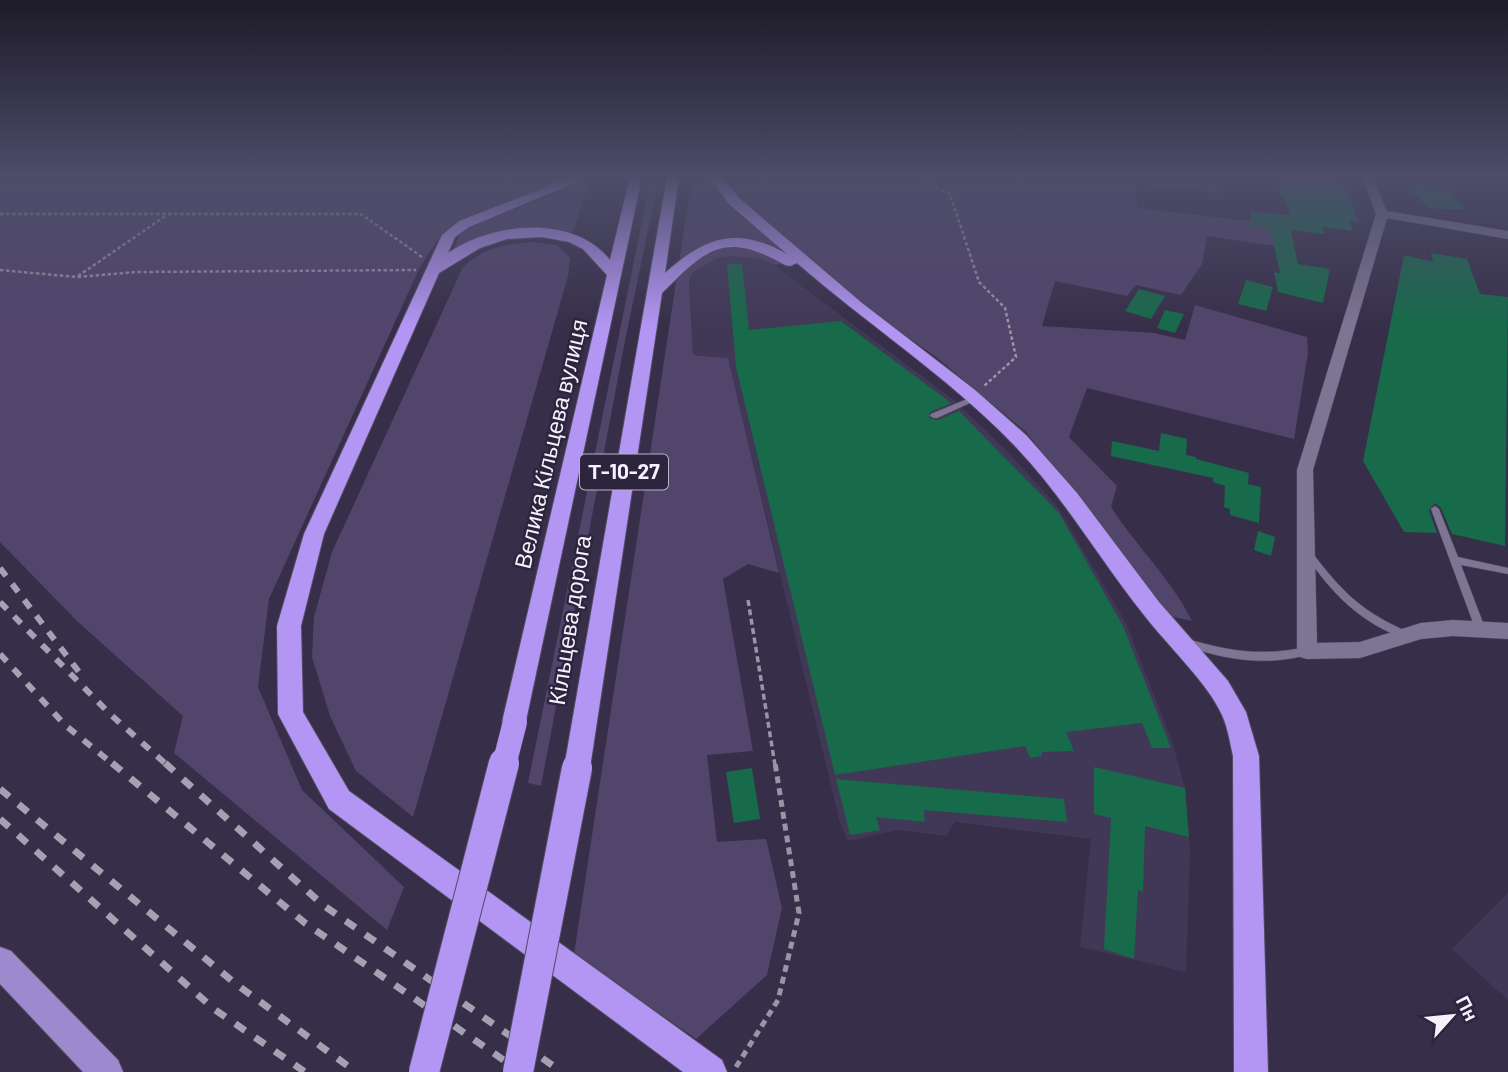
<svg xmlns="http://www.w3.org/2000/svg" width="1508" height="1072" font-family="Barlow,sans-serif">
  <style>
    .built { fill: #413857 }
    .green { fill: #51456c }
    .building { fill: #176a4a }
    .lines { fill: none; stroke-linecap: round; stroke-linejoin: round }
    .lane-casing { stroke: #524c60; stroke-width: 1 }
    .street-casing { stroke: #524c60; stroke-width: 1 }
    .primary-casing { stroke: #524c60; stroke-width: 2 }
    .highway-casing { stroke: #524c60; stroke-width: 2 }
    .path-far2 { stroke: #9a94a6; stroke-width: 2.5; stroke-dasharray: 3.5 2.5; stroke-linecap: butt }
    .path-far1 { stroke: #9a94a6; stroke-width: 3.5; stroke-dasharray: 6 3.5; stroke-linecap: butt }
    .path { stroke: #9a94a6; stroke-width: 5; stroke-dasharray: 7 5; stroke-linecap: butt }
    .lane { fill: #7d7593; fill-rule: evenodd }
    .street { fill: #7d7593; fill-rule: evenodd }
    .primary { fill: #9d89cd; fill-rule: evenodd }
    .highway { fill: #b396f4; fill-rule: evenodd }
    .rail-far1 { stroke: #a5a0b2; stroke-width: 6; stroke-dasharray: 10 10; stroke-linecap: butt }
    .rail { stroke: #a5a0b2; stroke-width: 7; stroke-dasharray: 12 12; stroke-linecap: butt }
    .highway-bridge-far1-casing { stroke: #524c60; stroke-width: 25; stroke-linecap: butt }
    .highway-bridge-casing { stroke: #524c60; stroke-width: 32; stroke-linecap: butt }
    .highway-bridge-far1 { stroke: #b396f4; stroke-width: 24 }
    .highway-bridge { stroke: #b396f4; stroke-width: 30 }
    .labels { text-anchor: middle; stroke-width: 5; stroke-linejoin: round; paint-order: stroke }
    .shield { fill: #2d253e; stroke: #b9b4c4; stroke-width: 2 }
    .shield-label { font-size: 21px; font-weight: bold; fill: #f5f2fd }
    .street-label { font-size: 23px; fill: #f5f2fd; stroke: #2d253e }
  </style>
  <rect width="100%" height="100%" fill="#372f49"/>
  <!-- built -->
  <path class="built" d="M732,256L762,259L774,265L955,401L1005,449L1057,506L1126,623L1172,741L1185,788L1190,851L1186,972L1080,947L1091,839L955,822L946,836L898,830L848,841L840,823L728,358L693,355L689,281L693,272L701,265L717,258Z
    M1508,893V1000L1452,949Z"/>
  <!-- green -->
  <path class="green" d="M0,177H572L469,216L442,233L420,267L269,599L258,687L302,790L404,887L387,930L174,753L183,716L77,621L0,542Z
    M590,177L573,233C530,223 491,229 453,250L460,234L481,222L564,191Z
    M651,177H659L624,346L541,786L528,783Z
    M692,177H1215L1219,193L1135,183L1137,208L1277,224L1275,246L1207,236L1202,264L1181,295L1136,285L1127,296L1055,281L1042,326L1154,333L1185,340L1195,305L1307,337L1308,353L1294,439L1087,388L1069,437L1117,486L1111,507C1136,546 1172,580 1192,621L1170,616L1150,596L1081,500L1026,432L936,357L862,305L811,260L774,265L762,259L732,256L717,258L693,272L689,281L693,355L728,358L779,573L748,564L723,579L753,751L707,755L717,842L766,839L782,908L767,975L696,1039L574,954Z
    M533,242L557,245L570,258L568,276L413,817L356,771L330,716L312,657L314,617L332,552L463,267C484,248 504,244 533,242Z"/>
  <!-- building -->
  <path class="building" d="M1272,177H1341L1359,222L1349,221L1353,231L1322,227L1325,234L1291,230L1298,264L1330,269L1323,303L1278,292L1274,272L1280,273L1270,228L1250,225L1251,212L1291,215Z
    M1405,183L1434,185L1437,189L1449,190L1466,210L1428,208Z
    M1431,253L1467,259L1480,294L1508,297L1505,546L1452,534L1441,508L1435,503L1429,510L1437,533L1404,532L1363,461L1404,255L1433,262Z
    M727,264H742L749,330L841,321L951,403L930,412L929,418L938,420L959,411L1059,513L1123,626L1171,748H1152L1142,723L1066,732L1074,751L1042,752V756L1030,758L1025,746L835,775L736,367Z
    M1246,280L1273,287L1266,311L1238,304Z
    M1139,289L1165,296L1151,319L1125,311Z
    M1165,310L1184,314L1175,333L1157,328Z
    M1161,433L1187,439L1186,455L1196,457V459L1249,473L1248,484L1261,487L1259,523L1230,515V509L1224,507L1225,486L1213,482V478L1111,456L1112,441L1159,451Z
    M1258,531L1275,537L1271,556L1254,550Z
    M1094,767L1185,788L1189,837L1145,826L1143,892L1138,890L1134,959L1104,949L1111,818L1094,814Z
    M752,768L760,819L734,823L726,772Z
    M836,779L1064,799L1067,822L924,810L925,822L876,817L880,830L850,835Z"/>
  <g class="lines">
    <defs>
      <path id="lane" d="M972,397H978L979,399L937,418H934L930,416L931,414Z
        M1435,506L1439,509L1458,557L1508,568V574L1461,565L1485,628L1483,631L1480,632L1477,631L1475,628L1431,509Z
        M1308,550L1311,551C1342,592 1361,611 1408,632L1410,635L1408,638L1405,639C1358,621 1334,595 1305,555L1304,553L1305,551Z
        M1188,639C1232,652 1262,656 1307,647L1310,648L1312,651L1310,654C1268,667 1226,660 1185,646L1183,643L1185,640Z"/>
      <path id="street" d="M1362,177H1372L1387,211L1508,231V239L1387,218L1313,470L1317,643L1360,642L1421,623L1453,620L1508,623V639L1453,636L1421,639L1360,658L1307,659L1300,657L1297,651V470L1376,214Z"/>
      <path id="primary" d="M0,947L11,951L118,1060L123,1072H83L0,984Z"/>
      <path id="highway" d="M572,177H589L469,227L455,237L448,253C493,222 573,214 610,260L630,177H642L524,730L515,733L506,730L502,722L607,275L583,249L569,242L542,237L507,239L480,248L439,273L324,534L301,626L303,712L349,791L722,1060L727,1072H683L329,809L278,714L277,626L304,534L442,235L459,221Z
        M667,177H679L665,273C706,236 737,226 787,254L729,204L709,177H722L739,198L862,303L975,390L1026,435L1077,493L1159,602L1228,681L1246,712L1259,756L1268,1072H1234L1233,756C1230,743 1228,728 1222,715C1208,683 1166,644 1144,615C1099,559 1063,495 1012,443C947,376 867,324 797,263L790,266L785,265C725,231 707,248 662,293L590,768L586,777L577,780L568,777L564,768Z"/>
    </defs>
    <!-- lane casing -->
    <use href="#lane" class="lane-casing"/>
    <!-- street casing -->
    <use href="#street" class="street-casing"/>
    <!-- primary casing -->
    <use href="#primary" class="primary-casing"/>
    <!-- highway casing -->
    <use href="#highway" class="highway-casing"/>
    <!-- path-far2 -->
    <path class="path-far2" d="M923,177V180L950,194L979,282L1005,308L1016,357L983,387
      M0,214H361L422,257
      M0,270L77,277L136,272L416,270
      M78,276L167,215"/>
    <!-- path-far1 -->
    <path class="path-far1" d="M748,600L775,765"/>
    <!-- path -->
    <path class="path" d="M736,1067L778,1000L799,913L775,763"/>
    <!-- lane -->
    <use href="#lane" class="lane"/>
    <!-- street -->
    <use href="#street" class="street"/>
    <!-- primary -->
    <use href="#primary" class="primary"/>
    <!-- highway -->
    <use href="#highway" class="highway"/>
    <!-- rail-far1 -->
    <path class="rail-far1" d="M0,568L79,672
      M0,602L110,714L167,765
      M0,654L65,725L114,765"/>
    <!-- rail -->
    <path class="rail" d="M112,763L305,923L521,1072
      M165,763L323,905L562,1072
      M0,789L236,984L356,1072
      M0,819L214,1009L305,1072"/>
    <defs>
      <path id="highway-bridge-far1" d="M504,765L515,722"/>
      <path id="highway-bridge" d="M424,1072L504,763
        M518,1072L577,768"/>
    </defs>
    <!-- highway-bridge-far1 casing -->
    <use href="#highway-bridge-far1" class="highway-bridge-far1-casing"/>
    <!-- highway-bridge casing -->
    <use href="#highway-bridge" class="highway-bridge-casing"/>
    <!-- highway-bridge-far1 -->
    <use href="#highway-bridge-far1" class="highway-bridge-far1"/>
    <!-- highway-bridge -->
    <use href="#highway-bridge" class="highway-bridge"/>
  </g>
  <!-- sky -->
  <linearGradient id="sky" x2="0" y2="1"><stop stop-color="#1e1a28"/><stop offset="0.54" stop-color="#4d4d6a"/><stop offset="1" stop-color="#4d4d6a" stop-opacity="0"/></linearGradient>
  <rect width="1508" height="327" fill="url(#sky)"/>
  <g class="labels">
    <!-- shield labels -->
    <rect class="shield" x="580" y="454.5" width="88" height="35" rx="5"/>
    <g class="shield-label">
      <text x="624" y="479">Т-10-27</text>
    </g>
    <!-- street labels -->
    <g class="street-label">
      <text transform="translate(551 444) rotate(-77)" y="8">Велика Кільцева вулиця</text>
      <text transform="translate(570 620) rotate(-81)" y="8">Кільцева дорога</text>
    </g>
  </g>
  <!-- north arrow -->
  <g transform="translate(1452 1016) rotate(63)" stroke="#2d253e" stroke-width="5" paint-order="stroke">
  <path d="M0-5L12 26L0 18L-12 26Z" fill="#f5f2fd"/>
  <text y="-10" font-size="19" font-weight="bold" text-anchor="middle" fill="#f5f2fd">Пн</text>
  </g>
</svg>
